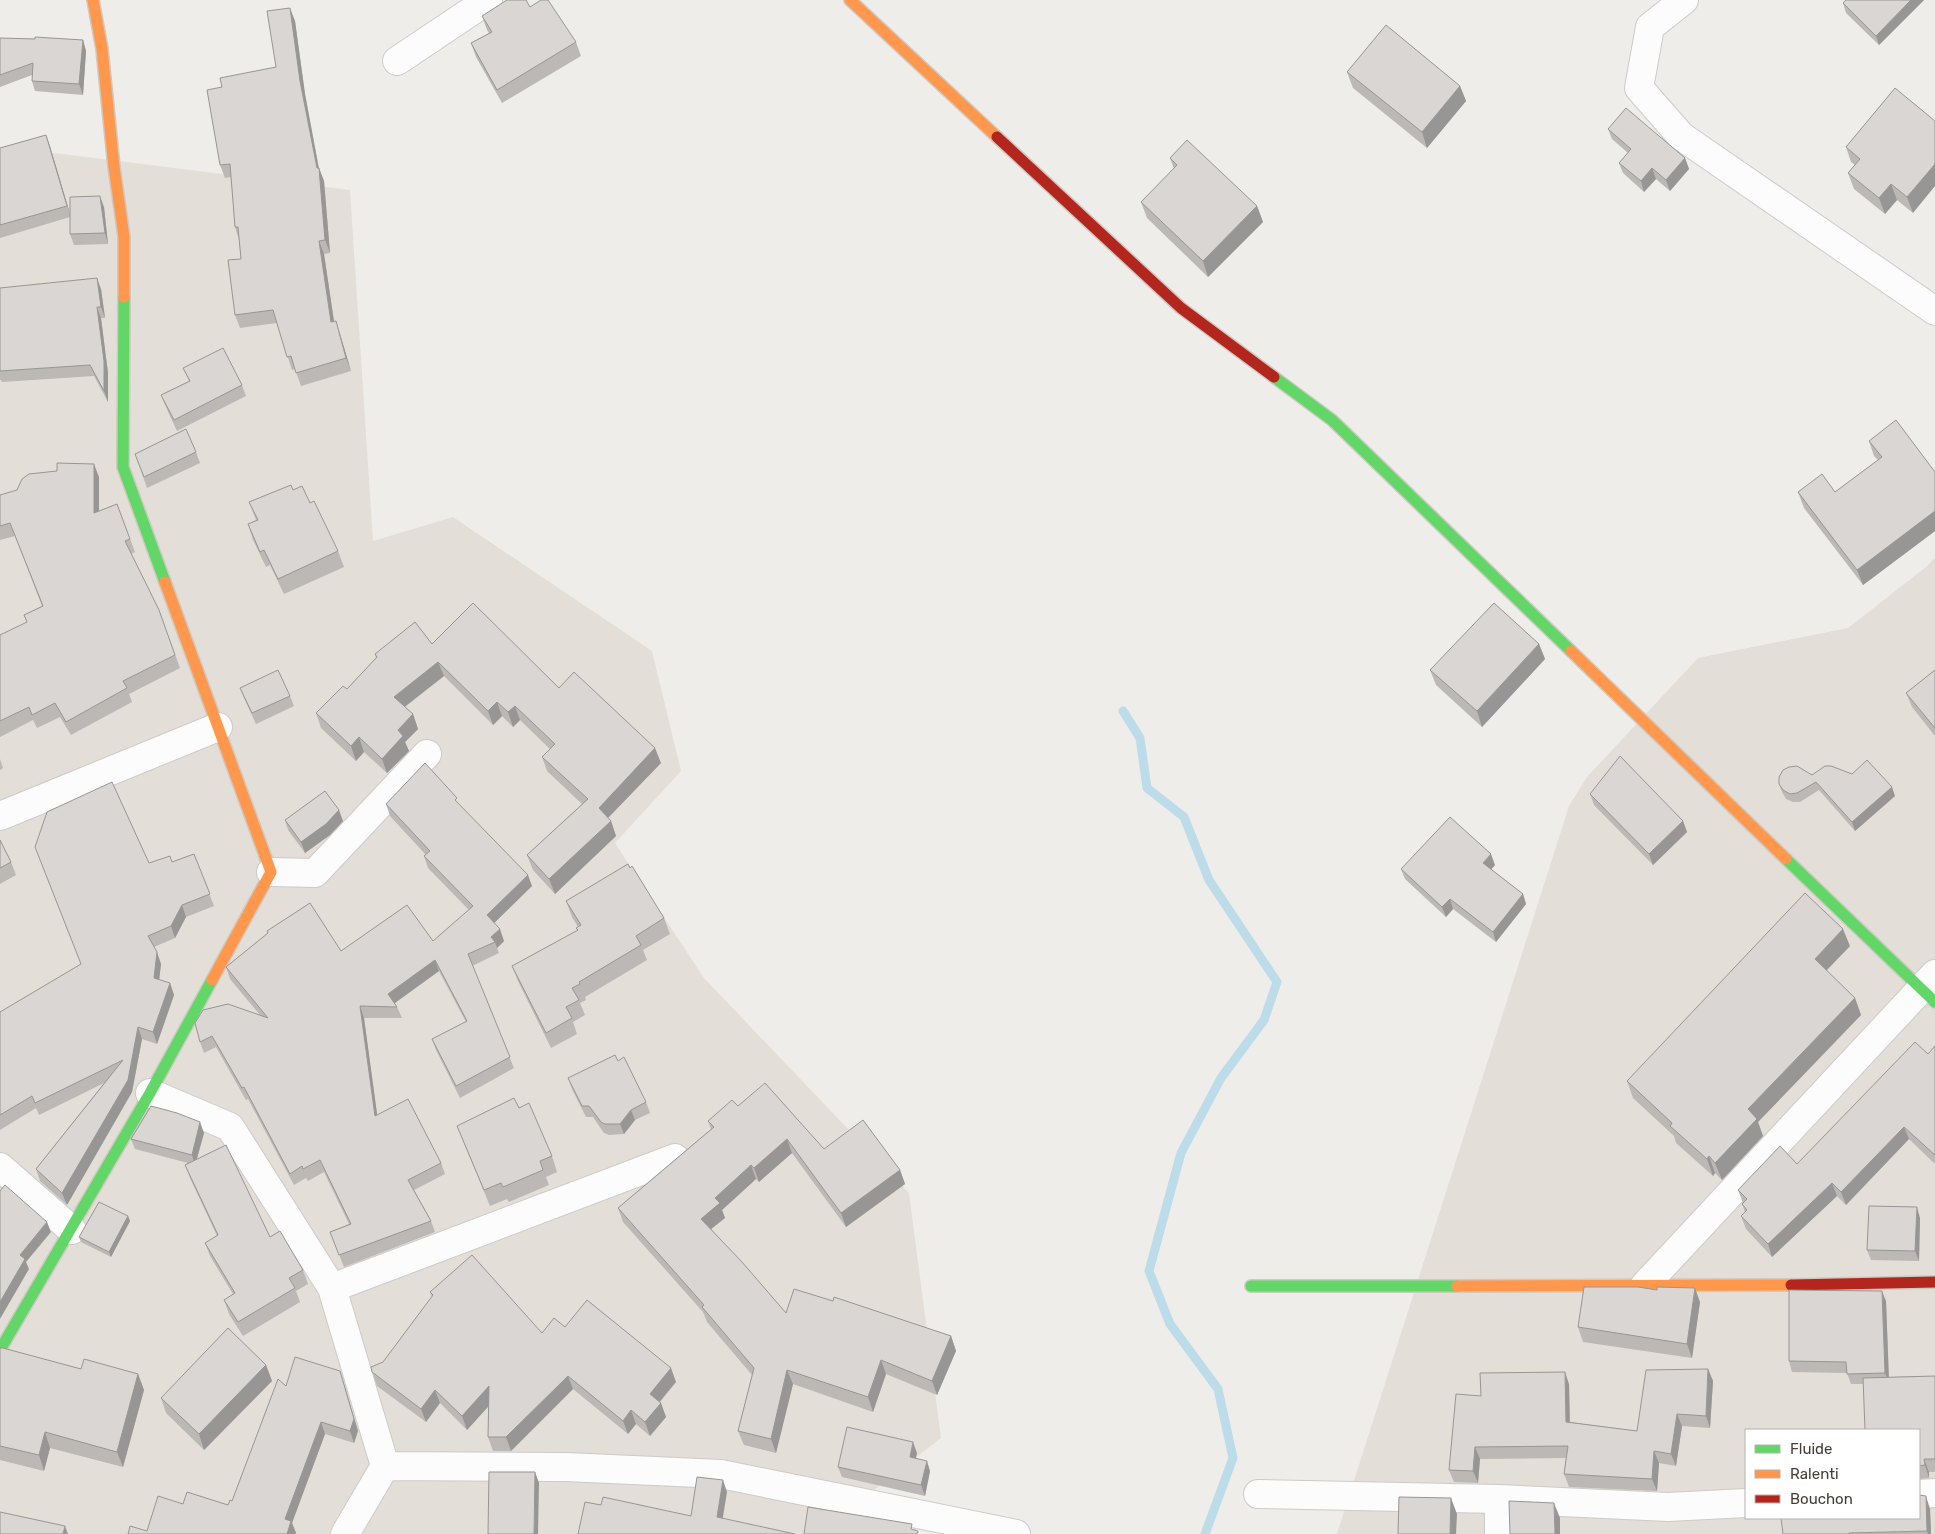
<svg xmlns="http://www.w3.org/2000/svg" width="1935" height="1534" font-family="Rubik,sans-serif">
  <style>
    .residential { fill: #e3ded8; fill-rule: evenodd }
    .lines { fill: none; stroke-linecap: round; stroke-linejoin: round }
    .stream { stroke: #bddcea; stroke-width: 9 }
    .street-casing { stroke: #cdcbc8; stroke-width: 30 }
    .fast-casing { stroke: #cec9c1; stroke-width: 14 }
    .slow-casing { stroke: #cec9c1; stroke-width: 14 }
    .jam-casing { stroke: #cec9c1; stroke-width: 14 }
    .street { stroke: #fdfcfc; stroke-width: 28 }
    .fast { stroke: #63d668; stroke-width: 11 }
    .slow { stroke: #ff974d; stroke-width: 11 }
    .jam { stroke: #b3261e; stroke-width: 11 }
    .wall { fill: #bbb8b5 }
    .shaded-wall { fill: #989694 }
    .building { fill: #d9d6d3; stroke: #989694 }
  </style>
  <rect width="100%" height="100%" fill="#efedea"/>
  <!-- residential -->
  <path class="residential" d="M54,153L350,190L373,541L453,517L652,651L681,771L615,843L704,978L909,1193L941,1438L818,1534H0V167Z
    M1935,558V1534H1337L1569,806L1587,777L1698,658L1848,628L1926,567ZM1746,1430H1919V1518H1746Z"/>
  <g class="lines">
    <!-- stream -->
    <path class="stream" d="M1123,711L1140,738L1147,788L1184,817L1209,880L1277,982L1264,1020L1221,1078L1181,1153L1149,1271L1170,1324L1218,1389L1233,1458L1205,1534"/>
    <defs>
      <path id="street" d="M1684,0L1650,27L1639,88L1681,136L1935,311
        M397,61L488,0
        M0,816L218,727
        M271,872L315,873L427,754
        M150,1093L230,1127L332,1288L385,1466L345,1534
        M0,1167L72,1230
        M1645,1285L1935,974
        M332,1288L675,1158
        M385,1466L566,1467L721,1474L1016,1534
        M1258,1494L1499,1499L1668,1507L1746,1503
        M1919,1494L1935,1493
        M1499,1499V1534"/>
      <path id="fast" d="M124,297L123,467L165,582
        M1274,377L1332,420L1571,651
        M1786,859L1935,1002
        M1251,1286H1457
        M0,1350L150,1093L212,980"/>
      <path id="slow" d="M93,0L102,49L114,167L124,237V297
        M850,0L997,137
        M165,582L271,872L212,980
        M1571,651L1786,859
        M1457,1286L1791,1285"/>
      <path id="jam" d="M997,137L1181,308L1274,377
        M1791,1285L1935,1282"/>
    </defs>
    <!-- street casing -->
    <use href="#street" class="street-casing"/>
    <!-- fast casing -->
    <use href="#fast" class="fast-casing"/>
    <!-- slow casing -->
    <use href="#slow" class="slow-casing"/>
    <!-- jam casing -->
    <use href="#jam" class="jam-casing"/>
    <!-- street -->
    <use href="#street" class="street"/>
    <!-- fast -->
    <use href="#fast" class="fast"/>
    <!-- slow -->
    <use href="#slow" class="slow"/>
    <!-- jam -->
    <use href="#jam" class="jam"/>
  </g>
  <!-- wall -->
  <path class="wall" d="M1846,0H1924L1879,45L1846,13L1843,3Z
    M530,7L576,42L581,56L502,103L476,57L471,43L489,33L487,30L482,16Z
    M295,21L305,94L319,168L324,181L330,253L324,254L334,321L340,334L351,371L301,386L295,369L292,370L277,323L240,328L235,315L241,259L239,240L235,227L231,177L225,178L220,165L222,87L276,67Z
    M0,38L83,40L86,51L83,95L35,91L32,81V75L0,87Z
    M1347,72L1460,86L1466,101L1427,148L1353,88Z
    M1895,88L1913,213L1897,200L1885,214L1854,189L1848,173L1855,165L1851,162L1846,147Z
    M1608,129L1685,158L1689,169L1670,191L1656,179L1644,192L1623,173L1619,163L1628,153L1612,139Z
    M46,135L70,215L104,207L108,244L74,245L70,234V217L0,238V148Z
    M1170,158L1257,206L1263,222L1208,277L1147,218L1141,202L1174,169Z
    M0,288L101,289L105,318H101L108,373V402L94,376L2,382L1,380H0Z
    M183,368L242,385L246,396L177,431L165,405L161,395L189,381Z
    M1869,441L1935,472V531L1863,585L1804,508L1798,492H1835L1878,460L1874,456Z
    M196,452L200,463L147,488L135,454Z
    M99,477V511L117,504L135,552L131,554L159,610L180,668L129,694L132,702L71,735L60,717L37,728L33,720L0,737V635L27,623L24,615L42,606L15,536L0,540V495Z
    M293,490L310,503L338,551L344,567L284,594L270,565L266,567L253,540L248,524L256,520L249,502Z
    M432,644L559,688L661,763L608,818L611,821L616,836L555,894L533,870L527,855L582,804L547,771L542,757L550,749L520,720L513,727L502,716L493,725L444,676L405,707L413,714L418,729L405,742L409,751L387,773L364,752L356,761L321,728L316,713L347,689L376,658L375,654Z
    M1539,644L1545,659L1482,727L1436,685L1430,670Z
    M1935,670V736L1912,707L1906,693Z
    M240,688L290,696L294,706L256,724L244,698Z
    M0,759L3,768L0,770Z
    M1812,775L1895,796L1855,831L1819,790L1800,802H1793L1786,799L1782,792L1779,784Z
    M1590,794L1683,821L1687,832L1653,865L1594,805Z
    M386,804L460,805L532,886L494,923L504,941L497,948L499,953L472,966L514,1068L460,1098L436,1050L432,1039L466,1022L439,971L395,1003L397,1007L402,1018H364L377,1115L441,1163L445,1174L414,1190L431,1221L435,1232L344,1267L330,1232L349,1224L324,1172L308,1181L306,1178L294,1185L248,1099L246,1100L216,1047L204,1053L200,1042L195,1023L260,1015L230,979L226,967L268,933L267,931L341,951L433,941L469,910L428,868L424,856L426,855L390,816Z
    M285,820L343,821L330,835L305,853L288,830Z
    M0,840L11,862L16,875L0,884Z
    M194,854L214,906L186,917L175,938L154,947L161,964L159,980L170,983L174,995L157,1044L142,1039L132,1092L67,1205L40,1181L36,1169L104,1083L39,1115L36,1108L0,1130V1012L81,965L149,863L172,862Z
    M1495,865L1491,869L1523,894L1526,904L1496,942L1453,909L1446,917L1405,879L1401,869Z
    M630,868L664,918L670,934L643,950L647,960L585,997L586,1000L580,1003L585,1015L573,1022L577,1034L551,1048L518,981L512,966L577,931L576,928L578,927L572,917L566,901Z
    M1850,946L1826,971L1855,998L1861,1015L1758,1122L1763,1136L1722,1180L1715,1173L1713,1176L1676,1143L1674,1136L1633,1098L1627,1081Z
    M1935,1046V1164L1909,1139L1846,1205L1837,1196L1772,1257L1746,1229L1741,1216L1745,1212L1742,1204L1743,1203L1738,1190L1797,1164L1928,1054Z
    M618,1061L646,1102L650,1113L635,1120L624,1134L609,1135L604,1133L593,1117H586L572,1089L568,1078Z
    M738,1106L824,1149L900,1170L905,1184L846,1227L792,1153L759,1182L756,1179L722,1210L725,1218L711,1229L786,1313L833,1301L951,1336L956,1351L937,1395L886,1374L873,1412L793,1384L776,1453L744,1445L738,1431L752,1375L707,1322L703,1312L623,1222L618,1208L711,1129L708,1121Z
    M519,1108L552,1156L557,1172L546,1177L549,1185L509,1202L507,1199L490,1206L457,1126Z
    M204,1133L197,1159L270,1237L303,1270L308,1284L296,1291L300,1302L243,1336L229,1314L224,1300L233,1294L210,1256L205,1243L217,1236L190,1178L185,1165L188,1163L135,1149L131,1139Z
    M128,1216L130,1221L111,1257L81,1242L79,1237Z
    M1920,1218L1919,1261L1871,1260L1867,1250Z
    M430,1292L542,1333L565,1327L676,1382L660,1402L666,1417L650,1436L636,1424L628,1434L573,1389L511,1451H493L488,1437L489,1406L467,1430L440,1403L426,1422L377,1386L371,1367L383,1362L432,1297Z
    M1886,1301L1889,1377L1935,1376V1472H1929V1478L1919,1479V1430L1864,1384H1851L1847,1373L1792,1372L1789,1361Z
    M1700,1302L1692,1358L1583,1342L1578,1327Z
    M0,1348L81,1369L138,1374L144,1390L123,1467L50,1448L44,1471L0,1460Z
    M266,1365L272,1381L204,1450L166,1413L161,1398Z
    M1708,1369L1713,1381L1710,1428L1682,1426L1676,1466L1659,1463L1657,1491L1569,1487L1564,1474L1566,1458L1480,1459L1478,1483L1454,1482L1449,1470L1481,1396L1569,1384L1570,1422L1637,1431Z
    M340,1371L358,1431L354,1443L325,1434L292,1523L296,1533L295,1534H128L147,1531L183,1504L228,1505L232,1501L286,1386Z
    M917,1453L915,1458L930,1471L925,1496L842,1477L838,1467Z
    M1930,1509L1931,1534H1783Z"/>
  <!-- shaded-wall -->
  <path class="shaded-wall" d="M1911,0H1924L1879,45L1876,36Z
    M290,8L295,21L305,94L319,170V168L324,181L330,253L325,240L317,168L300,81Z
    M83,40L86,51L83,95L79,84Z
    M1460,86L1466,101L1427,148L1422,132Z
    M46,135L50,146L71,217L67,206Z
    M1685,158L1689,169L1670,191L1666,180Z
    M1935,164V186L1913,213L1907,197Z
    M1652,168L1656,179L1644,192L1641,181Z
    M1891,184L1897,200L1885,214L1879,198Z
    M100,196L104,207L108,244L105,233Z
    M1257,206L1263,222L1208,277L1203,261Z
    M319,241L324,254L336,335L331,322Z
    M97,278L101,289L105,318L101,307Z
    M97,307L101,318L108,373V402L104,391Z
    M336,321L340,334L351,371L346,358Z
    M94,464L99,477V526L94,513Z
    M1935,511V531L1863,585L1857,570Z
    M1539,644L1545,659L1482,727L1477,711Z
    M438,662L444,676L399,711L394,697Z
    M497,702L502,716L493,725L488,711Z
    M515,706L520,720L513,727L508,712Z
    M413,714L418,729L405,742L409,751L387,773L382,759L398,730Z
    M359,737L364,752L356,761L351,746Z
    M655,748L661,763L604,822L599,808Z
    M1892,787L1895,796L1855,831L1852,822Z
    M339,810L343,821L330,835L305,853L301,842Z
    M611,821L616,836L555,894L549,879Z
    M1683,821L1687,832L1653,865L1649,854Z
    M1491,854L1495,865L1487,874L1483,863Z
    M528,875L532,886L491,926L487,915Z
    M1523,894L1526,904L1496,942L1493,932Z
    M1450,899L1453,909L1446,917L1442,907Z
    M182,905L186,917L175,938L171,926Z
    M500,929L504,941L497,948L495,942L491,937Z
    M1843,929L1850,946L1821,976L1815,959Z
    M157,952L161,964L158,990L154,978Z
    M435,960L439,971L392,1005L388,994Z
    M170,983L174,995L157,1044L153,1032Z
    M1855,998L1861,1015L1758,1122L1763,1136L1722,1180L1715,1163L1748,1109Z
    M360,1006L364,1018L379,1128L375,1116Z
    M138,1027L142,1039L132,1092L67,1205L62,1193Z
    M631,1110L635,1120L624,1134L620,1124Z
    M200,1122L204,1133L195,1165L192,1155Z
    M1904,1127L1909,1139L1846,1205L1841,1192Z
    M787,1139L792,1153L759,1182L754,1168Z
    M1709,1156L1715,1173L1713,1176L1707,1159Z
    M751,1165L756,1179L722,1210L725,1218L706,1233L701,1219L715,1198Z
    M900,1170L905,1184L846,1227L841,1213Z
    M1832,1183L1837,1196L1772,1257L1768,1244Z
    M1917,1207L1920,1218L1919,1261L1915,1251Z
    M128,1216L130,1221L111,1257L109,1252Z
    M47,1222L51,1232L26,1262L29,1269L0,1319V1302L20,1255Z
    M1695,1288L1700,1302L1692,1358L1687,1344Z
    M1882,1291L1886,1301L1889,1384L1885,1373Z
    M951,1336L956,1351L937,1395L932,1381Z
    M881,1360L886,1374L873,1412L868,1397Z
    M266,1365L272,1381L204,1450L199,1434Z
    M671,1368L676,1382L655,1407L650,1394Z
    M1708,1369L1713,1381L1710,1428L1706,1416Z
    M787,1370L793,1384L776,1453L771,1439Z
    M340,1371L358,1431L354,1443L350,1431Z
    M1565,1372L1569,1384L1570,1434L1566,1422Z
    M138,1374L144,1390L123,1467L117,1452Z
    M568,1376L573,1389L511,1451L506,1437Z
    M489,1386L494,1400L467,1430L462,1416Z
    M435,1390L440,1403L426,1422L421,1409Z
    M661,1403L666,1417L650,1436L645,1422Z
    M631,1410L636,1424L628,1434L623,1421Z
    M1677,1414L1682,1426L1676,1466L1671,1454Z
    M321,1422L325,1434L292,1523L296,1533L295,1534H287L285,1519Z
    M45,1432L50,1448L44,1471L39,1455Z
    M913,1442L917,1453L914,1468L910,1457Z
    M1475,1447L1480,1459L1478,1483L1473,1471Z
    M1654,1451L1659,1463L1657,1491L1652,1479Z
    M1924,1459L1929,1472V1478L1925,1465Z
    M927,1461L930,1471L925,1496L921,1485Z
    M535,1472L539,1483L538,1534H534Z
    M723,1480L727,1492L721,1529L717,1517Z
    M1926,1496L1930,1509L1931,1534H1928L1927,1531Z
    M1451,1498L1457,1514L1456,1534H1450Z
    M1554,1503L1560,1518V1534H1555Z
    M65,1526L68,1534H63Z"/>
  <!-- building -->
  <path class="building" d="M507,0H526L530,7L541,0H548L576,42L497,90L471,43L492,32L482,16Z
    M1846,0H1911L1876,36L1843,3Z
    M290,8L300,81L317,168H319L325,240L319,241L331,322L336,321L346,358L296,373L291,356L287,357L273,310L235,315L228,260L241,259L238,227H235L230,164L220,165L207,90L222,87L220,78L276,67L267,11Z
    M1386,25L1460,86L1422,132L1347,72Z
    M35,37L83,40L79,84L32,81L33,63L0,75V38L35,39Z
    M1895,88L1935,121V164L1907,197L1891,184L1879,198L1848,173L1860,159L1846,147Z
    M1626,108L1685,158L1666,180L1652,168L1641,181L1619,163L1631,149L1608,129Z
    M46,135L67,206L0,225V148Z
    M1187,140L1257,206L1203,261L1141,202L1177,165L1170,158Z
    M100,196L105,233L70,234V197Z
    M97,278L101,307H97L104,361V391L90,365L0,371V288Z
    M223,348L242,385L174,420L161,395L190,381L183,368Z
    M1896,420L1935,472V511L1857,570L1798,492L1822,474L1835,492L1882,457L1869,441Z
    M186,429L196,452L144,477L135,454Z
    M57,463L94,464V513L117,504L130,539L125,541L159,610L175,655L123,681L127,688L66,722L55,703L32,715L29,707L0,721V635L27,622L24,615L43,606L10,523L0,526V495L17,490L22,479L29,474L57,471Z
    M291,485L293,490L302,486L310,503L314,501L338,551L278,579L264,550L260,552L248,524L258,520L249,502Z
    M473,603L559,688L574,672L655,748L599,808L611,821L549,879L527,855L588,799L542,757L555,744L515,706L508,712L497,702L488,711L438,662L394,697L413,714L398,730L403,736L382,759L359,737L351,746L316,713L343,686L347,689L377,657L375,654L415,622L432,644Z
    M1494,603L1539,644L1477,711L1430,670Z
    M278,670L290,696L252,713L240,688Z
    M1935,670V728L1906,693Z
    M1620,756L1683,821L1649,854L1590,794Z
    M1867,760L1892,787L1852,822L1816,782L1797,793L1790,794L1783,790L1779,784V777L1783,770L1789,767L1797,766L1812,775L1825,766H1831L1852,774Z
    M425,763L457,798L455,800L528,875L487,915L500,929L491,937L495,942L468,954L510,1057L456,1086L432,1039L467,1021L435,960L388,994L397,1007L360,1006L375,1116L408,1099L441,1163L408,1180L431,1221L339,1255L330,1232L351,1224L320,1160L303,1169L302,1166L290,1174L244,1087L242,1088L212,1036L200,1042L195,1023L203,1010L228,1004L268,1018L226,967L268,933L267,931L310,903L341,951L407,905L433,941L473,906L424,856L430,851L386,804Z
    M112,782L149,863L170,856L172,862L194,854L210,894L182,905L171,926L148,936L157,952L154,978L170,983L153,1032L138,1027L128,1080L62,1193L36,1169L123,1060L35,1103L32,1096L0,1115V1012L81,964L35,847L47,812Z
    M325,791L339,810L326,824L301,842L285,820Z
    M1450,817L1491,854L1483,863L1523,894L1493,932L1450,899L1442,907L1401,869Z
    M0,840L11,862L0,868Z
    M628,864L630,868L632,866L664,918L636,936L641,945L579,982L580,984L572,988L579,1000L566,1007L572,1018L546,1033L512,966L578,930L576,928L581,925L566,901Z
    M1805,893L1843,929L1815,959L1855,998L1748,1109L1757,1119L1715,1163L1709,1156L1707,1159L1670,1126L1672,1123L1627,1081Z
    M1915,1042L1928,1054L1935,1046V1155L1904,1127L1841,1192L1832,1183L1768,1244L1741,1216L1747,1210L1742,1204L1747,1199L1738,1190L1780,1146L1797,1164Z
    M615,1055L618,1061L624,1057L646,1102L631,1110L620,1124H605L601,1122L589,1106H582L568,1078Z
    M765,1083L824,1149L863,1120L900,1170L841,1213L787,1139L754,1168L751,1165L715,1198L720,1203L701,1219L742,1262L786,1313L794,1289L833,1301L834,1297L951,1336L932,1381L881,1360L868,1397L787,1370L771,1439L738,1431L754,1368L702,1307L704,1305L618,1208L714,1127L708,1121L732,1100L738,1106Z
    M514,1098L519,1108L529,1103L552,1156L540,1161L543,1170L503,1187L501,1183L484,1190L457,1126Z
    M151,1106L177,1113L200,1122L192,1155L131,1139Z
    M226,1145L270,1237L280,1231L303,1270L289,1278L295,1288L238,1322L224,1300L235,1293L205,1243L218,1235L185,1165Z
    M5,1185L47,1222L20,1255L25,1259L0,1302V1191Z
    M99,1202L128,1216L109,1252L79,1237Z
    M1869,1206L1917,1207L1915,1251L1867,1250Z
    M472,1255L542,1333L554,1318L565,1327L587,1300L671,1368L650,1394L661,1403L645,1422L631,1410L623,1421L568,1376L506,1437H488L489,1386L462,1416L435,1390L421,1409L372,1372L371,1367L383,1362L433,1295L430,1292Z
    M1584,1287H1638L1657,1290V1287L1695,1288L1687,1344L1578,1327Z
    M1789,1290L1882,1291L1885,1373L1847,1374L1846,1362L1789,1361Z
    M228,1328L266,1365L199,1434L161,1398Z
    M0,1348H3L81,1369L84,1359L138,1374L117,1452L45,1432L39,1455L0,1446Z
    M295,1357L340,1371L354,1419L350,1431L321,1422L285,1519L291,1521L287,1534H128L130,1526L147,1531L158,1496L183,1504L187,1492L228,1505L230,1500L232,1501L278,1379L286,1386Z
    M1708,1369L1706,1416L1677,1414L1671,1454L1654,1451L1652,1479L1564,1474L1568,1446L1475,1447L1473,1471L1449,1470L1456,1394L1481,1396L1480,1373L1565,1372L1566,1422L1637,1431L1646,1370Z
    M1935,1376V1459H1924L1925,1465L1919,1466V1430H1865L1863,1378Z
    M847,1427L913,1442L910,1457L927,1461L921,1485L838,1467Z
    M489,1472H535L534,1534H488Z
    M697,1477L723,1480L717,1517L795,1534H578L585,1502L601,1505L603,1497L691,1516Z
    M1919,1495L1926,1496L1927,1531L1849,1533V1534H1783L1781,1518H1919Z
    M1399,1497L1451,1498L1450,1534H1398Z
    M1509,1501L1554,1503L1555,1534H1510Z
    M808,1507L912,1524L911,1529L918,1531L917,1534H804Z
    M0,1512L65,1526L63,1534H0Z"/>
  <!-- legend -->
  <rect x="1745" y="1429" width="175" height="90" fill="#ffffff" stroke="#b5b2af"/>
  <rect x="1755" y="1445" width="25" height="8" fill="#63d668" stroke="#b5b2af"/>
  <text x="1790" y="1454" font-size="15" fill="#453e37">Fluide</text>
  <rect x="1755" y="1470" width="25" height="8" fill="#ff974d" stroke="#b5b2af"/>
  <text x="1790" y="1479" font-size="15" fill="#453e37">Ralenti</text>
  <rect x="1755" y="1495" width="25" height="8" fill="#b3261e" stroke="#b5b2af"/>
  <text x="1790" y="1504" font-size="15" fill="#453e37">Bouchon</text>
</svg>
